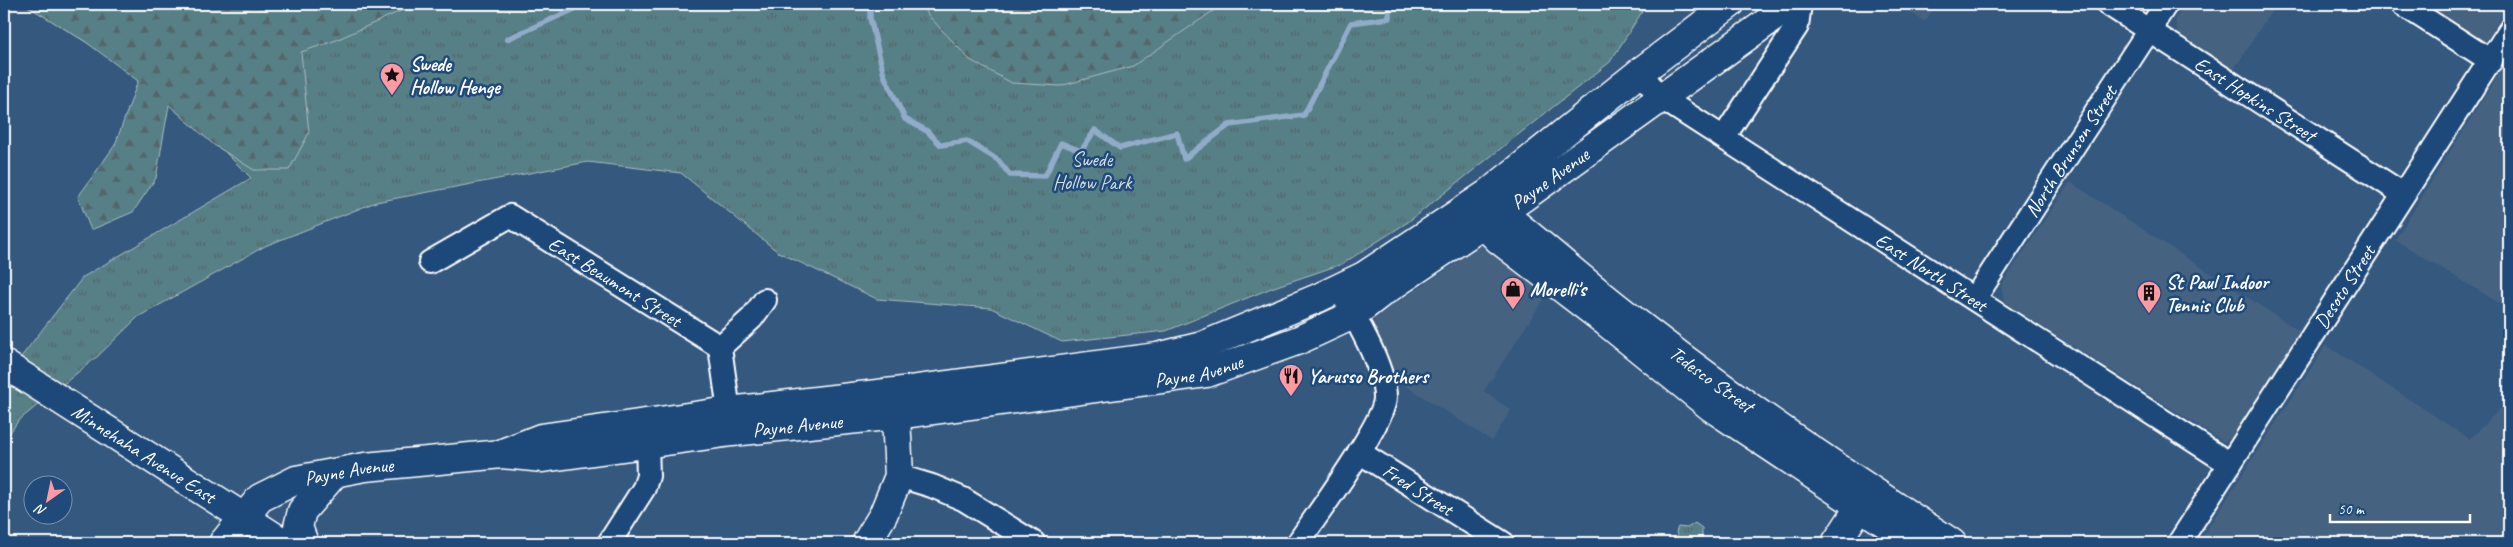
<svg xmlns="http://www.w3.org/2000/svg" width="2513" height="547" font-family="Caveat,sans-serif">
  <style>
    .built { fill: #446281 }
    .grass { fill: url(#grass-tufts); stroke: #abbfc2 }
    .forest { fill: url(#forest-firs); stroke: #abbfc2 }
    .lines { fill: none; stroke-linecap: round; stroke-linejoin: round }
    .stream { stroke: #91acc8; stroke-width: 5.5 }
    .minor-casing { stroke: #fff; stroke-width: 26 }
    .tertiary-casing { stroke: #fff; stroke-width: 31 }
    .minor { stroke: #1f4a7a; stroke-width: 22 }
    .tertiary { stroke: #1f4a7a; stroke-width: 28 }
    .labels { text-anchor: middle; stroke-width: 5; stroke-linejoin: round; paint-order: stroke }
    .poi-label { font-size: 20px; font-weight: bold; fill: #fff; stroke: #1f4a7a; text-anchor: start }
    .street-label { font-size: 20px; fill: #fff; stroke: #1f4a7a }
    .park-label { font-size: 20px; fill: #d5dfe1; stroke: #1f4a7a }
  </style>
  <defs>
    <pattern id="grass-tufts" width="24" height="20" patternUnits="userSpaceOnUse" patternTransform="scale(1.25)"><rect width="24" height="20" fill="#577f86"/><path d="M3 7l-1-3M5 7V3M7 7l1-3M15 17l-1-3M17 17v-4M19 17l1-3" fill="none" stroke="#526669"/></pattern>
    <pattern id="forest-firs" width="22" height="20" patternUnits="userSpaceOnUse" patternTransform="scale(1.25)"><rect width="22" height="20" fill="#577f86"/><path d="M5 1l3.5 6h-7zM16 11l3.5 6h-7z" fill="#526669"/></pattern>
  </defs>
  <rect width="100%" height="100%" fill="#35587e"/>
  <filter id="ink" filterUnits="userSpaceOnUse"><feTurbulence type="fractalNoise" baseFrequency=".02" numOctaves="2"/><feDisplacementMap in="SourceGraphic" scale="10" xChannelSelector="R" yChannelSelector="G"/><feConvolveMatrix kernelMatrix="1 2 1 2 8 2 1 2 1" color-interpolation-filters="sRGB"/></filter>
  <g filter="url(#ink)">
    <!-- built -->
    <path class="built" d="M1897,4H1936L1925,22Z
      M2185,4H2276L2233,71L2178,35L2175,19Z
      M2409,4H2509L2481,50Z
      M2504,65L2509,69V313L2507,308L2395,240Z
      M2070,182L2301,332L2231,438L2224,442L2005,303L2001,286Z
      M1486,242L1551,288L1484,391L1511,410L1492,441L1398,381L1374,324V312L1385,304L1398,302L1459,261L1463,251L1475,243Z
      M2326,345L2470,439L2509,400V543H2198Z"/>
    <!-- grass -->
    <path class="grass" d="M25,4H1647L1610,62L1408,222L1342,264L1274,287L1166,331L1062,342L991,308L877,299L778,252L681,173L588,162L376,202L265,246L138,317L98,356L18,421L4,442V379L83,277L251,178L163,90Z
      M1695,523L1702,528V537L1699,543H1680L1676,532L1678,527L1687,528Z"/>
    <!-- forest -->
    <path class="forest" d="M24,4H416L334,41L301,52L309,133L289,170H254L214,145L169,105L156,178L133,212L91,230L78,197L115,145L138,81L86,42Z
      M923,4H1223L1133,66L1060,86L1012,83L970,60L928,15Z"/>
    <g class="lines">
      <!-- stream -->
      <path class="stream" d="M870,4V18L884,75L905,119L927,131L941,145L967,141L998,160L1010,175L1045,176L1061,143L1081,151L1095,130L1120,148L1177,133L1184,159L1229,125L1304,115L1351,23L1389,18V4
        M507,39L586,4"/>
      <defs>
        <g id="minor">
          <path id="s1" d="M2108,4L2403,194"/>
          <path d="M2402,4L2491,61"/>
          <path id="s2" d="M1640,72L1660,97L2230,464"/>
          <path d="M1724,137L1797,26L1800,4"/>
          <path id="s3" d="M430,262L510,216L720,347"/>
          <path id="s4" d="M1975,298L2166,4"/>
          <path d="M731,426L720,347L752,318L765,300"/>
          <path id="s5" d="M1359,452L1503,543"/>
          <path d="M899,476L932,486L963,499L1034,543"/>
          <path d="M609,543L644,488L648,476L647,443"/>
          <path d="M1298,543C1315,517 1386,422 1385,397C1385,367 1354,316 1339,288"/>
          <path id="s6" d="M2179,543L2509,31"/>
        </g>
        <g id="tertiary">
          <path id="s7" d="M1490,200L1501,212C1544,246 1584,282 1627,315C1731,397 1841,471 1952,543"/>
          <path d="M1472,213L1499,240L1606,322L1711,407L1915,543"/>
          <path id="s8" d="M4,364L284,543"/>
          <path d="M505,452L541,438L729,411L895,392L1157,357L1202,346L1318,298L1364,276L1486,195L1640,72L1730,4"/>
          <path id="s9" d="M223,543L260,498L296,480L365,467L502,454L543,458L732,432L897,415L1207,373L1299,340L1353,315L1380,294L1524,197L1792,4"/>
          <path d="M304,543L298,527L302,511L334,474"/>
          <path d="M866,543L883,515L899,476L895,396"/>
          <path d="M1836,543L1868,494"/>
        </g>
      </defs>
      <!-- minor casing -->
      <use href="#minor" class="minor-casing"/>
      <!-- tertiary casing -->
      <use href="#tertiary" class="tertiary-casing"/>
      <!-- minor -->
      <use href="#minor" class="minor"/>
      <!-- tertiary -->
      <use href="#tertiary" class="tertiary"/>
    </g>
  </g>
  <!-- icons -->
  <defs>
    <symbol id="sight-pin" viewBox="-11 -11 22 30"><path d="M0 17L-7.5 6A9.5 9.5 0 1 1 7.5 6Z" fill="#ff9aa2" stroke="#1f4a7a"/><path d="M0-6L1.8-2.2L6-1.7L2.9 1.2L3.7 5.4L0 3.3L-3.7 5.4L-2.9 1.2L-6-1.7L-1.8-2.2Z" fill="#111"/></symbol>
    <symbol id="shop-pin" viewBox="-11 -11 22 30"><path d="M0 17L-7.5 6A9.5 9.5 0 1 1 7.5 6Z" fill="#ff9aa2" stroke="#1f4a7a"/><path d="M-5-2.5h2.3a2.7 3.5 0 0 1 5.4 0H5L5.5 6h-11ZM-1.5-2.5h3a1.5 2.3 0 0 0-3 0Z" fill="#111"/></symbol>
    <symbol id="building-pin" viewBox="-11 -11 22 30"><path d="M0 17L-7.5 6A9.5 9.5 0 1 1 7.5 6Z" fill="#ff9aa2" stroke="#1f4a7a"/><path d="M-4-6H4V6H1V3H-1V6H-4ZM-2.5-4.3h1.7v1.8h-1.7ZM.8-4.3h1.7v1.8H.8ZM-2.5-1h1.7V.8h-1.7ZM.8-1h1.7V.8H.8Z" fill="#111"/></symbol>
    <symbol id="restaurant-pin" viewBox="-11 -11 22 30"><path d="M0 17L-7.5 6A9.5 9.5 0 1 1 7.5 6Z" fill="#ff9aa2" stroke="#1f4a7a"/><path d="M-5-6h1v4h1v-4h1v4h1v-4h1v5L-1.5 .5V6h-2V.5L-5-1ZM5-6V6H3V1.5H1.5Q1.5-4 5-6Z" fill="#111"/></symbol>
  </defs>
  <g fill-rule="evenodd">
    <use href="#sight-pin" x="378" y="61" width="28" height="38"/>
    <use href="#shop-pin" x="1499" y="275" width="28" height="38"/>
    <use href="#building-pin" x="2135" y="279" width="28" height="38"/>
    <use href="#restaurant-pin" x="1277" y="362" width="28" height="38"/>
  </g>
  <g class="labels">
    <!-- poi labels -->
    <g class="poi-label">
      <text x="410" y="71">Swede<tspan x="410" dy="23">Hollow Henge</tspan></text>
      <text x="2166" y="289">St Paul Indoor<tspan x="2166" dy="23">Tennis Club</tspan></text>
      <text x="1530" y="296">Morelli's</text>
      <text x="1308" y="383">Yarusso Brothers</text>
    </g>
    <!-- street labels -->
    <g class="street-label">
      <text dy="7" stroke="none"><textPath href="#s1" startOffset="175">East Hopkins Street</textPath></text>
      <text dy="7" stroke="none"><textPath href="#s4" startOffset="175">North Brunson Street</textPath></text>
      <text dy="7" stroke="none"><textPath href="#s9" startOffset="1414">Payne Avenue</textPath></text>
      <text dy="7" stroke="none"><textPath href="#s2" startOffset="355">East North Street</textPath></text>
      <text dy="7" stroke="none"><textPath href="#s3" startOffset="216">East Beaumont Street</textPath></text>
      <text dy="7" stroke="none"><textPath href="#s6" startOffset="305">Desoto Street</textPath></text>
      <text dy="7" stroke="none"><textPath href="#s9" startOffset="1009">Payne Avenue</textPath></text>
      <text dy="7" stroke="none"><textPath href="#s7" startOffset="285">Tedesco Street</textPath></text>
      <text dy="7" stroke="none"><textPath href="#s9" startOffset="604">Payne Avenue</textPath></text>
      <text dy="7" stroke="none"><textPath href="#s8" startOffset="166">Minnehaha Avenue East</textPath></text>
      <text dy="7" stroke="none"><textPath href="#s9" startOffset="152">Payne Avenue</textPath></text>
      <text dy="7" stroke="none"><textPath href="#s5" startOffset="70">Fred Street</textPath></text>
    </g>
    <!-- park labels -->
    <g class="park-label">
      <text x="1092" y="166">Swede<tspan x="1092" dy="23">Hollow Park</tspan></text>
    </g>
  </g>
  <!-- margin -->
  <rect width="2513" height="547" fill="none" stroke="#1f4a7a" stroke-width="20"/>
  <rect x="10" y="10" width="2493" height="527" fill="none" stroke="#fff" stroke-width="2" filter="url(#ink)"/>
  <!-- north arrow -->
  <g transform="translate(48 500) rotate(213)"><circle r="24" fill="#1f4a7a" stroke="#7992af"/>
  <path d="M0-4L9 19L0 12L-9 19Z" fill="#ff9aa2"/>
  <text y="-8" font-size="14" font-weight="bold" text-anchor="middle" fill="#ffffff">N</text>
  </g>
  <!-- scale -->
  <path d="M2330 514v8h140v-8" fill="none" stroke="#ffffff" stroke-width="2.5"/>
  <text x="2338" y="514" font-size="15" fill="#ffffff" stroke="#1f4a7a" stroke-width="4" paint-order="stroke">50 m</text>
</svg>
